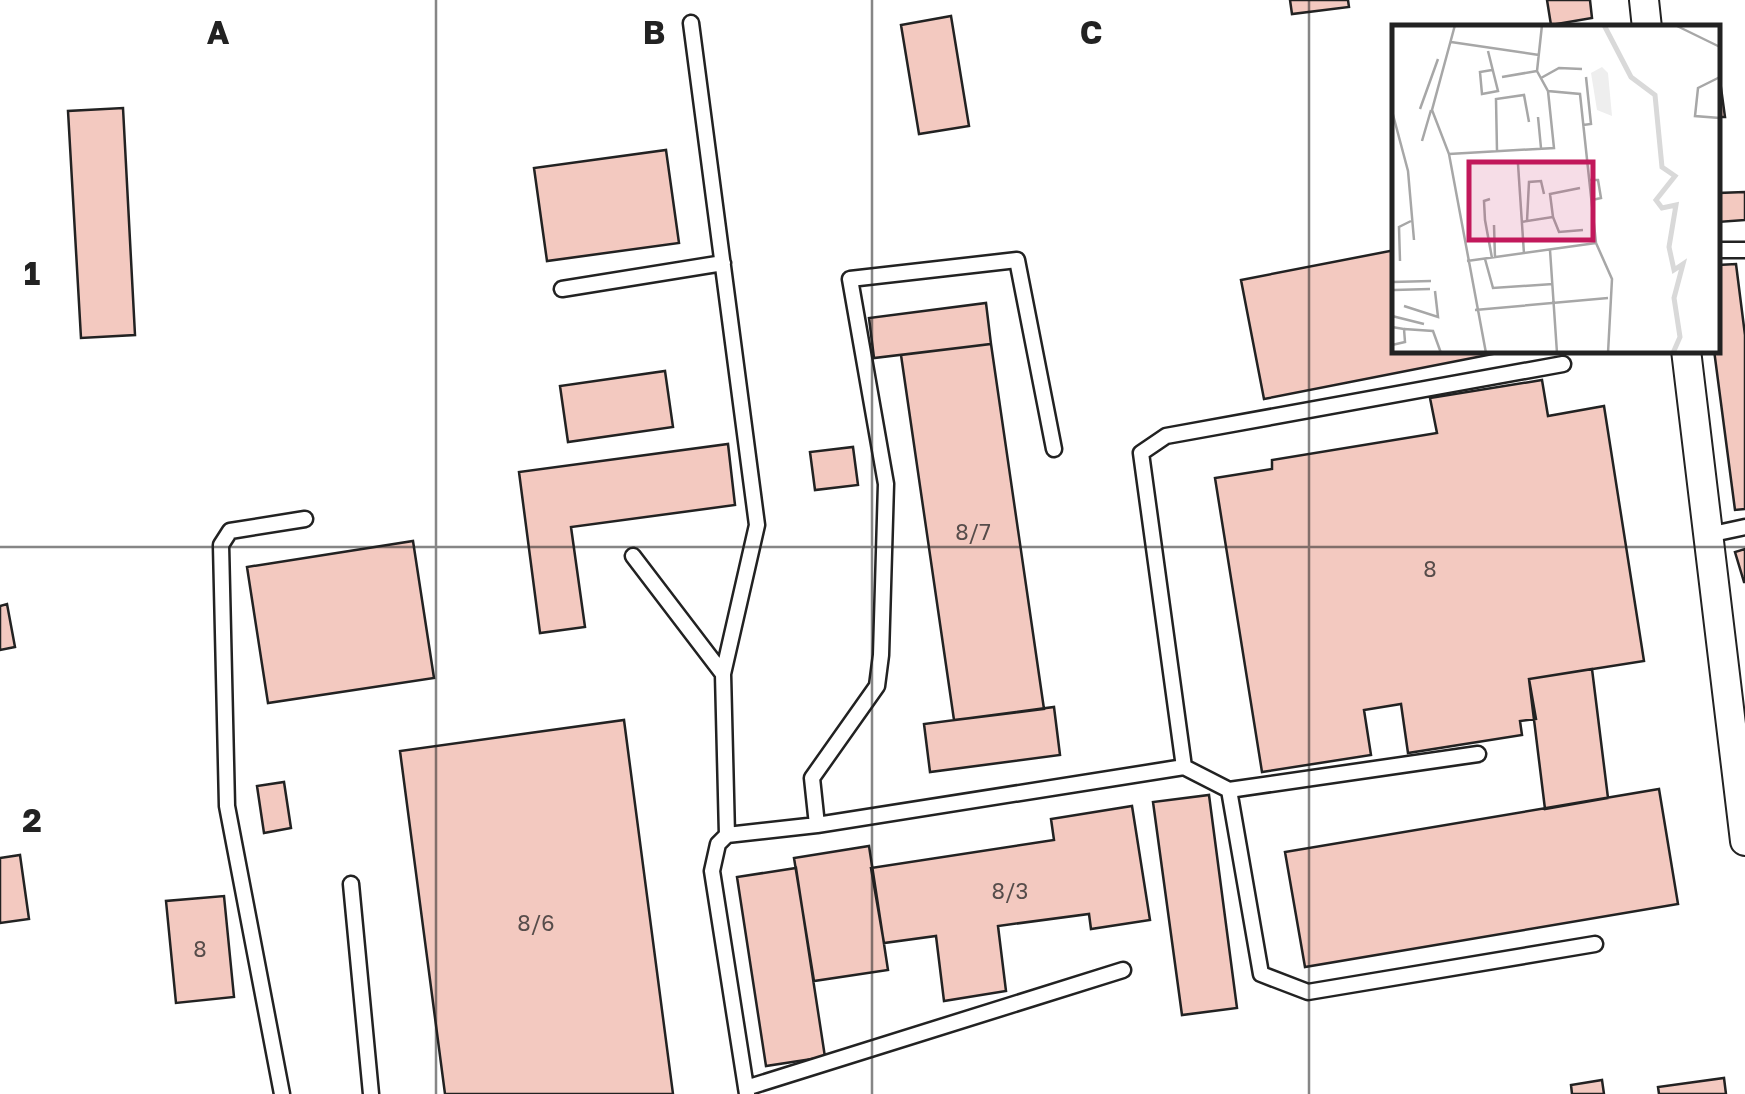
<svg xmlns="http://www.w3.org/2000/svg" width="1745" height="1094" font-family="'Golos Text',sans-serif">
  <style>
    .building { fill: #f3c9c0; stroke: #222; stroke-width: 2.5 }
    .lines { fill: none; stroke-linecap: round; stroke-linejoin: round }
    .service-casing { stroke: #222; stroke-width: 19 }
    .minor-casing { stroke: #222; stroke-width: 32 }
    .service { stroke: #fff; stroke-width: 14 }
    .minor { stroke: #fff; stroke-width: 28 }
    .grid { fill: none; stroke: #222; stroke-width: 2.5; stroke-opacity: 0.55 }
    .labels { text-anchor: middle; stroke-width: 8; stroke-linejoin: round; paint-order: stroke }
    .number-label { font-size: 22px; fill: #564c4a }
    .inset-river { fill: none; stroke: #d9d9d9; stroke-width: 5 }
    .inset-road { fill: none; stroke: #a7a7a7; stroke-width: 2.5 }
    .view { fill: #c2185b; fill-opacity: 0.15; stroke: #c2185b; stroke-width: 5 }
    .inset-edge { fill: none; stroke: #222; stroke-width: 5 }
    .grid-label { font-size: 32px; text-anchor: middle; font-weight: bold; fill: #222; stroke: #fff; stroke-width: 8; stroke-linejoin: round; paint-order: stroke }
  </style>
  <rect width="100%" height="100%" fill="#fff"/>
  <!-- building -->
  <path class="building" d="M1290,0H1348L1349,7L1292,14Z
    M1547,0H1590L1592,18L1551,25Z
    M951,16L969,126L919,134L901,25Z
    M1718,66L1725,117H1718Z
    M123,108L135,335L81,338L68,111Z
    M666,150L679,243L547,261L534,168Z
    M1745,192V220L1718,222V193Z
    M1395,250V350H1513L1264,399L1241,280Z
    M1736,264L1745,335V509L1735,510L1714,350L1718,265Z
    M986,303L991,344L874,358L869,318Z
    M991,344L1044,709L954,720L901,355Z
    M665,371L673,427L568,442L560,386Z
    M1542,380L1548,416L1604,406L1644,661L1529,679L1536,719L1520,721L1522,735L1408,753L1401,704L1364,710L1371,755L1262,772L1215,478L1272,469V460L1437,433L1430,398Z
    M728,444L735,505L571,527L585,627L540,633L519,472Z
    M853,447L858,485L815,490L810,452Z
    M413,541L434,678L268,703L247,567Z
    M1745,549V582H1744L1735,552Z
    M7,604L15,647L0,650V606Z
    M1592,669L1608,798L1545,809L1529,679Z
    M1054,707L1060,755L930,772L924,724Z
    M624,720L673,1094H445L400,751Z
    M284,782L291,828L264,833L257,786Z
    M1659,789L1678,904L1305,967L1285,852Z
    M1209,795L1237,1008L1182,1015L1153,802Z
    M1132,806L1150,920L1091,929L1089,914L998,926L1006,991L944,1001L936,936L884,943L871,868L1054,840L1051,819Z
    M869,846L888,970L814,981L794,858Z
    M20,855L29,919L0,923V858Z
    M796,868L825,1057L766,1066L737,877Z
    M224,896L234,997L176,1003L166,901Z
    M1724,1078L1726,1094H1659L1658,1087Z
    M1602,1080L1604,1094H1572L1571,1085Z"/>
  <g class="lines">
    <defs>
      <path id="service" d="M691,23L757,525L723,674L727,835L718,844L712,871L747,1094
        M1718,250H1745
        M562,289L723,263
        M1708,535L1745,527
        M633,556L723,674
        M1184,767L1229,790L1261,974L1308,992L1595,944
        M1229,790L1478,754
        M817,825L812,778L877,686L881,655L886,484L850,279L1017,260L1054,449
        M727,835L817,825L1184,767L1141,453L1166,436L1563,364
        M351,884L371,1094
        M746,1088L1123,970
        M282,1094L227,806L221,545L230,531L305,519"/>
      <path id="minor" d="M1644,0L1647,28
        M1686,350L1745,841"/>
    </defs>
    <!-- service casing -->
    <use href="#service" class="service-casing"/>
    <!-- minor casing -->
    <use href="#minor" class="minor-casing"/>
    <!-- service -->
    <use href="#service" class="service"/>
    <!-- minor -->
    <use href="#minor" class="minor"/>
  </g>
  <!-- grid -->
  <path class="grid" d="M436,0V1094M872,0V1094M1309,0V1094M0,547H1745"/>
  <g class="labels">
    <!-- number labels -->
    <g class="number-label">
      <text x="973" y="540">8/7</text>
      <text x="1430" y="577">8</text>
      <text x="1010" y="899">8/3</text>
      <text x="536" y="931">8/6</text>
      <text x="200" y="957">8</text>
    </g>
  </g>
  <!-- overview -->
  <g transform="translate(1392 25)">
    <rect width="328" height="328" fill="#fff"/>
    <path d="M210,42L216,48L220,91L205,85L199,48Z" fill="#eee"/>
    <path class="inset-river" d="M212,0L239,52L263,70L270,142L283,151L264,175L270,183L284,180L277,222L282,245L291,239L282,273L288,312L281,328"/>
    <path class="inset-road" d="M63,0L40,85L57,129L94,328M150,0L145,46L156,66L188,69L204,218L220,254L216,328M283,0L328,22M59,17L147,30M96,26L106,66L90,69L88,47L100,45M110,52L145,46M328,52L306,63L303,91L328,93M149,53L167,43L190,44M28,84L46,34M0,86L16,146L22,215M146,92L149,123M191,100L199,99L194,52M30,116L39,85M105,126L104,74L132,70L137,97M57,129L162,123L156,66M126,139L132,229M196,155H206L209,173L200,175M98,174L92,176L93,195L100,233M161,192L167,207L191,205M135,196L137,157L149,156L152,169M129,197L161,192L158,169L188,163M102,200L103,233M158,225L165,328M93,234L101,263L161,259M8,236L7,202L19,196M75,236L204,218M0,257L39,256M2,265L38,264M12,281L46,292L43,266M83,285L216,273M0,291L32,299M0,302L12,304L13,317L0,320M12,304L41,306L49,328"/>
    <path class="view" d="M77,137H201V215H77Z"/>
    <rect width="328" height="328" class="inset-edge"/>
  </g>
  <g class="grid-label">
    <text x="218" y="44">A</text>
    <text x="654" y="44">B</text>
    <text x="1091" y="44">C</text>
    <text x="32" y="285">1</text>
    <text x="32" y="832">2</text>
  </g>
</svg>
